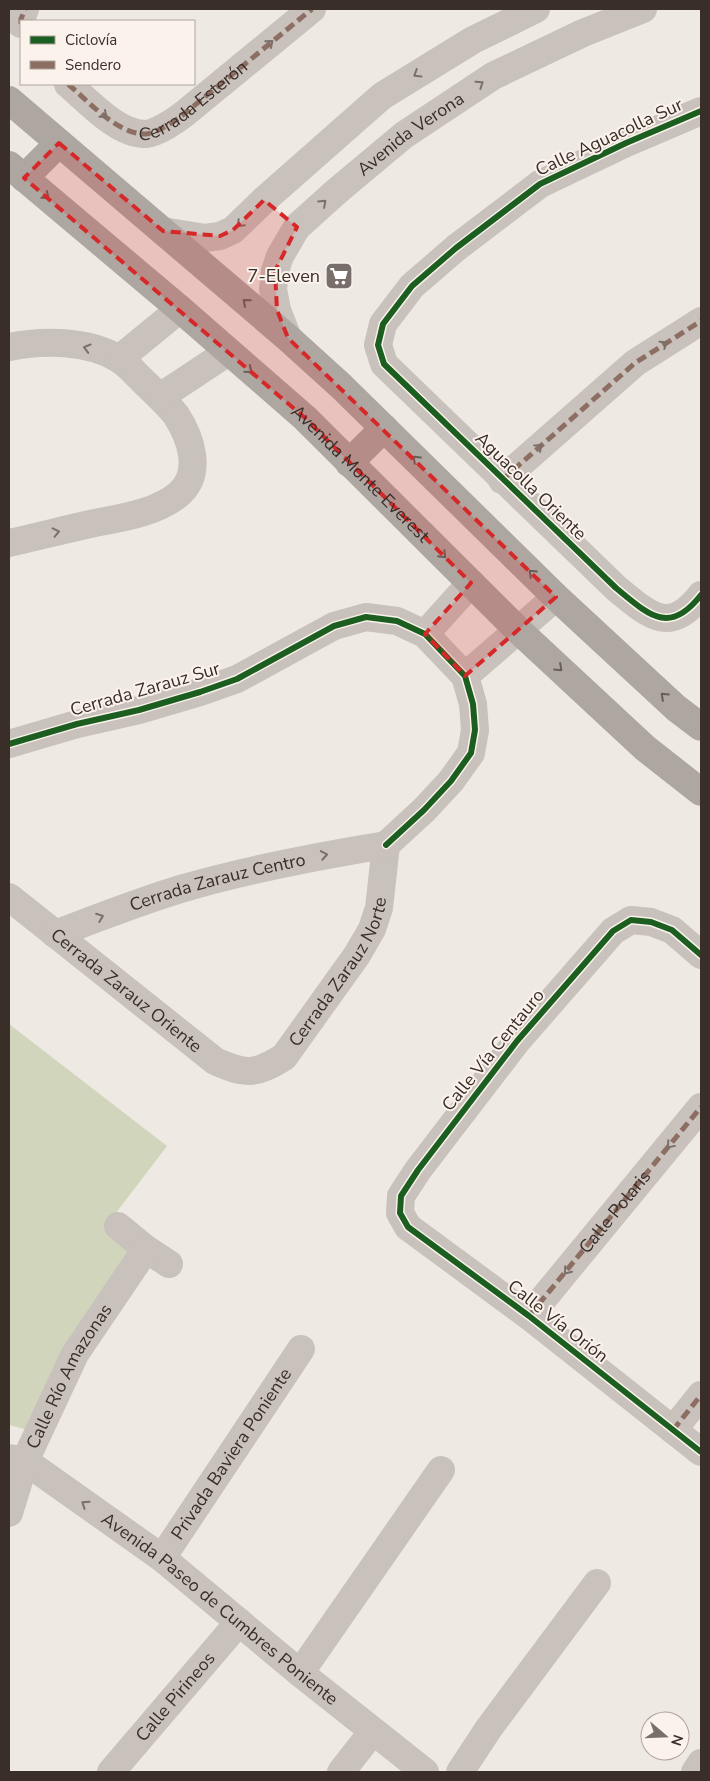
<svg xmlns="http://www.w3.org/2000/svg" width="710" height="1781" font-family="'Nunito Sans',sans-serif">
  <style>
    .green { fill: #d1d5bc }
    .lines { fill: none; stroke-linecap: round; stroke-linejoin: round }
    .minor { stroke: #c8c1bc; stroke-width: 28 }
    .major { stroke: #ada6a1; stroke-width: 28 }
    .quiet { stroke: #8d6e63; stroke-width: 5; stroke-dasharray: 10 5; stroke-linecap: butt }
    .cycleway-casing { stroke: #fbf3eb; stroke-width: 9 }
    .cycleway { stroke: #1b5e20; stroke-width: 6 }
    .oneway { stroke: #7a706b }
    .oneway2 { stroke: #685e59 }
    .marked { fill: #d62828; fill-opacity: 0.2; stroke: #d62828; stroke-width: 4; stroke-dasharray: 10 6; stroke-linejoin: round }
    .labels { text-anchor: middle; stroke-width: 4; stroke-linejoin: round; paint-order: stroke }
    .street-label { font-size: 18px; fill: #3a2e29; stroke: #fbf3eb }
    .poi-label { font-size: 18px; fill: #3a2e29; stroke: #fbf3eb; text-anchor: end }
  </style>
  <rect width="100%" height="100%" fill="#efe9e3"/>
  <!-- green -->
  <path class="green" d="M9,1024L167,1146L106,1226L140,1254L28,1430L9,1425Z"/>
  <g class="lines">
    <!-- minor -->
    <g class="minor">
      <path d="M21,24V19L25,9"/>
      <path d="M68,84C88,101 118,135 146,134C157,133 175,121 184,114L312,9"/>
      <path d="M701,111L626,143L540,184L456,248L412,286L383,324L378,345L384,364L616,588C649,615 669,636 701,595"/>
      <path d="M163,231L205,238L220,236L233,230L264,200L382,96L473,40L536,9"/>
      <path id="s1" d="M288,338L277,310L273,289L275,271L280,256L297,227L337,191L404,135L493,76L583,33L643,9"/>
      <path d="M9,347C43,340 88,340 119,359C127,364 135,373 142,380C153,391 166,402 176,415C191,438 203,473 179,494C155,514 119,518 90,524C63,530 36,537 9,543"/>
      <path d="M119,359L180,309"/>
      <path d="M160,397L228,352"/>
      <path d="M502,480L635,363L701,321"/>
      <path d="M425,634L471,583"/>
      <path d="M465,676L556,597"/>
      <path d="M9,744L77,724L139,710L200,692L237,679L334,626L366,617L397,621L425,634L465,676L473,704L475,730L471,753L451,781L424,810L386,845"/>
      <path id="s2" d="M9,897L215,1061C246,1075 255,1075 284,1057L357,955L372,929L379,908L386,845"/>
      <path id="s3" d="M55,934C98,918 140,901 184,888C250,869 318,856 386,845"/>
      <path d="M701,955L672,930L651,922L631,920L613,931L517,1041L418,1170L401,1196L400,1213L408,1227L529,1316L701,1452"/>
      <path d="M118,1226L146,1249L169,1264"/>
      <path id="s4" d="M529,1316L701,1107"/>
      <path d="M673,1430L701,1395"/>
      <path id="s5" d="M9,1458L25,1461L162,1558L300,1673L425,1772"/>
      <path id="s6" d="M9,1513L25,1461L75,1354L146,1249"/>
      <path id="s7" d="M162,1558L301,1349"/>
      <path d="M300,1673L441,1470"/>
      <path id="s8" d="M111,1772L239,1622"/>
      <path d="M341,1772L373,1731"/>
      <path d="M460,1772L489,1728L597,1583"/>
      <path d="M695,1772L701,1763"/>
    </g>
    <!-- major -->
    <g class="major">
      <path d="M9,100L288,338L341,386L556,597L676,708L701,727"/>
      <path id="s9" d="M9,165L180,309L305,418L518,630L645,748L701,792"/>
      <path d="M24,178L59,143"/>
      <path d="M349,463L384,428"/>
    </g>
    <!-- quiet -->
    <g class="quiet">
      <path d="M21,24V19L25,9"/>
      <path id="s10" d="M68,84C88,101 118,135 146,134C157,133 175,121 184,114L312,9"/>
      <path d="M502,480L635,363L701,321"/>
      <path d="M529,1316L701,1107"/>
      <path d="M673,1430L701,1395"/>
    </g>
    <defs>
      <path id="cycleway" d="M701,111L626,143L540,184L456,248L412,286L383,324L378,345L384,364L616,588C649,615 669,636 701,595
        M9,744L77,724L139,710L200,692L237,679L334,626L366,617L397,621L425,634L465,676L473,704L475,730L471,753L451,781L424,810L386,845
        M701,955L672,930L651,922L631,920L613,931L517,1041L418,1170L401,1196L400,1213L408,1227L529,1316L701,1452"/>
    </defs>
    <!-- cycleway casing -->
    <use href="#cycleway" class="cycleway-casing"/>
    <!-- cycleway -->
    <use href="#cycleway" class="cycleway"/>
  </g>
  <!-- one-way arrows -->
  <defs><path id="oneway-chevron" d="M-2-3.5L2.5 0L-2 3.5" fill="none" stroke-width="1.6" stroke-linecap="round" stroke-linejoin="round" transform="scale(1.25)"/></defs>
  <g class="oneway">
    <use href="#oneway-chevron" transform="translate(270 43) rotate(-40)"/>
    <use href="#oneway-chevron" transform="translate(417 74) rotate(148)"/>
    <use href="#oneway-chevron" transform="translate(480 84) rotate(-34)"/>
    <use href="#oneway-chevron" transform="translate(104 115) rotate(41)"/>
    <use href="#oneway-chevron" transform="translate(323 203) rotate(-43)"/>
    <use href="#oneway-chevron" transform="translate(240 224) rotate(135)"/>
    <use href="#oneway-chevron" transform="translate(664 344) rotate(-33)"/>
    <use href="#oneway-chevron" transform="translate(87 348) rotate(-164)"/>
    <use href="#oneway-chevron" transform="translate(539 447) rotate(-42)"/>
    <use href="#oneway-chevron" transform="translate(56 532) rotate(-13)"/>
    <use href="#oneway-chevron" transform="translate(324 855) rotate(-10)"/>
    <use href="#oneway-chevron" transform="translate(100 917) rotate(-21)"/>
    <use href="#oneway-chevron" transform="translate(670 1145) rotate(130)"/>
    <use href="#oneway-chevron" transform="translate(567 1271) rotate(129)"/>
    <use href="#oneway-chevron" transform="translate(85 1504) rotate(-145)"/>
  </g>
  <g class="oneway2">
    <use href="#oneway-chevron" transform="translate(46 196) rotate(40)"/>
    <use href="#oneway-chevron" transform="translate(246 302) rotate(-140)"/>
    <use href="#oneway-chevron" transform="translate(249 370) rotate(40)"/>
    <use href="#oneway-chevron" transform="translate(416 459) rotate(-136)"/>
    <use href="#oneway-chevron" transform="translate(443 555) rotate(45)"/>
    <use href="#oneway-chevron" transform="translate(532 573) rotate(-136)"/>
    <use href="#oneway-chevron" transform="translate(559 668) rotate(43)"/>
    <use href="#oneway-chevron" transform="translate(664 696) rotate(-137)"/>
  </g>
  <!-- marked area -->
  <path class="marked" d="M59,143L163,231L220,236L233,230L264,200L297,227L275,271L277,310L288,338L556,597L465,676L425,634L471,583L305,418L24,178Z"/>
  <!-- icons -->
  <defs>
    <symbol id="supermarket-square" viewBox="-11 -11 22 22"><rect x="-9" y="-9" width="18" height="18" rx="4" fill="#796f6a" stroke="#fbf3eb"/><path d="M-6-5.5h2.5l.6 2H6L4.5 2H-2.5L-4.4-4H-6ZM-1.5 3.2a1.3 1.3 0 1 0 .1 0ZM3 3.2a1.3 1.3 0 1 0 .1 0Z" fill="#fff"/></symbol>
  </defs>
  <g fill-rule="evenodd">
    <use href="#supermarket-square" x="323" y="260" width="32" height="32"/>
  </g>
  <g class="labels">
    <!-- street labels -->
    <g class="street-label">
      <text dy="6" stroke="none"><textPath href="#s10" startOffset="152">Cerrada Esterón</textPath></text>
      <text dy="6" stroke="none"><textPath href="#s1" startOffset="266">Avenida Verona</textPath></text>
      <text transform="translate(609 137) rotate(-25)" y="6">Calle Aguacolla Sur</text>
      <text dy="6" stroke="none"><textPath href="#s9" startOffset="468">Avenida Monte Everest</textPath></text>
      <text transform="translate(531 486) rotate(44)" y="6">Aguacolla Oriente</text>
      <text transform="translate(145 689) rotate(-16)" y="6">Cerrada Zarauz Sur</text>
      <text dy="6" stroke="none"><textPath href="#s3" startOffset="171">Cerrada Zarauz Centro</textPath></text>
      <text dy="6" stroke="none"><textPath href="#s2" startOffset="439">Cerrada Zarauz Norte</textPath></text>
      <text dy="6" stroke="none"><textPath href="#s2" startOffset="150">Cerrada Zarauz Oriente</textPath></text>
      <text transform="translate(493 1050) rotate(-51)" y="6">Calle Vía Centauro</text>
      <text dy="6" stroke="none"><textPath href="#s4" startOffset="135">Calle Polaris</textPath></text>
      <text transform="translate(558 1321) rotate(38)" y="6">Calle Vía Orión</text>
      <text dy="6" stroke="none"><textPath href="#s6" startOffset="150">Calle Río Amazonas</textPath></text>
      <text dy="6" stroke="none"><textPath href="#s7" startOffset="125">Privada Baviera Poniente</textPath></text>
      <text dy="6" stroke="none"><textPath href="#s5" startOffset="261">Avenida Paseo de Cumbres Poniente</textPath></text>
      <text dy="6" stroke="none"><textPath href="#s8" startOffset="99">Calle Pirineos</textPath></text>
    </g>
    <!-- poi labels -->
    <g class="poi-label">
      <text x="320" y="282">7-Eleven</text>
    </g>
  </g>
  <!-- border -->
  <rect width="710" height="1781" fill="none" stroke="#3a2e29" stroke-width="20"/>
  <!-- legend -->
  <rect x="20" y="20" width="175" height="65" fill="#fbf3eb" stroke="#aea49d"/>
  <rect x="30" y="36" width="25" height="8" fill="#1b5e20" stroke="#aea49d"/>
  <text x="65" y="45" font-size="15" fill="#3a2e29">Ciclovía</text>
  <rect x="30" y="61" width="25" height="8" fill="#8d6e63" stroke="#aea49d"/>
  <text x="65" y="70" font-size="15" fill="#3a2e29">Sendero</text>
  <!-- north arrow -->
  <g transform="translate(665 1736) rotate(109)"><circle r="24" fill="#fbf3eb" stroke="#aea49d"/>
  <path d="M0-4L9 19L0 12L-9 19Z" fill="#796f6a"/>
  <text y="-8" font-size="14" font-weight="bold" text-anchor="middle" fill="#3a2e29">N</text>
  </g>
</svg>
